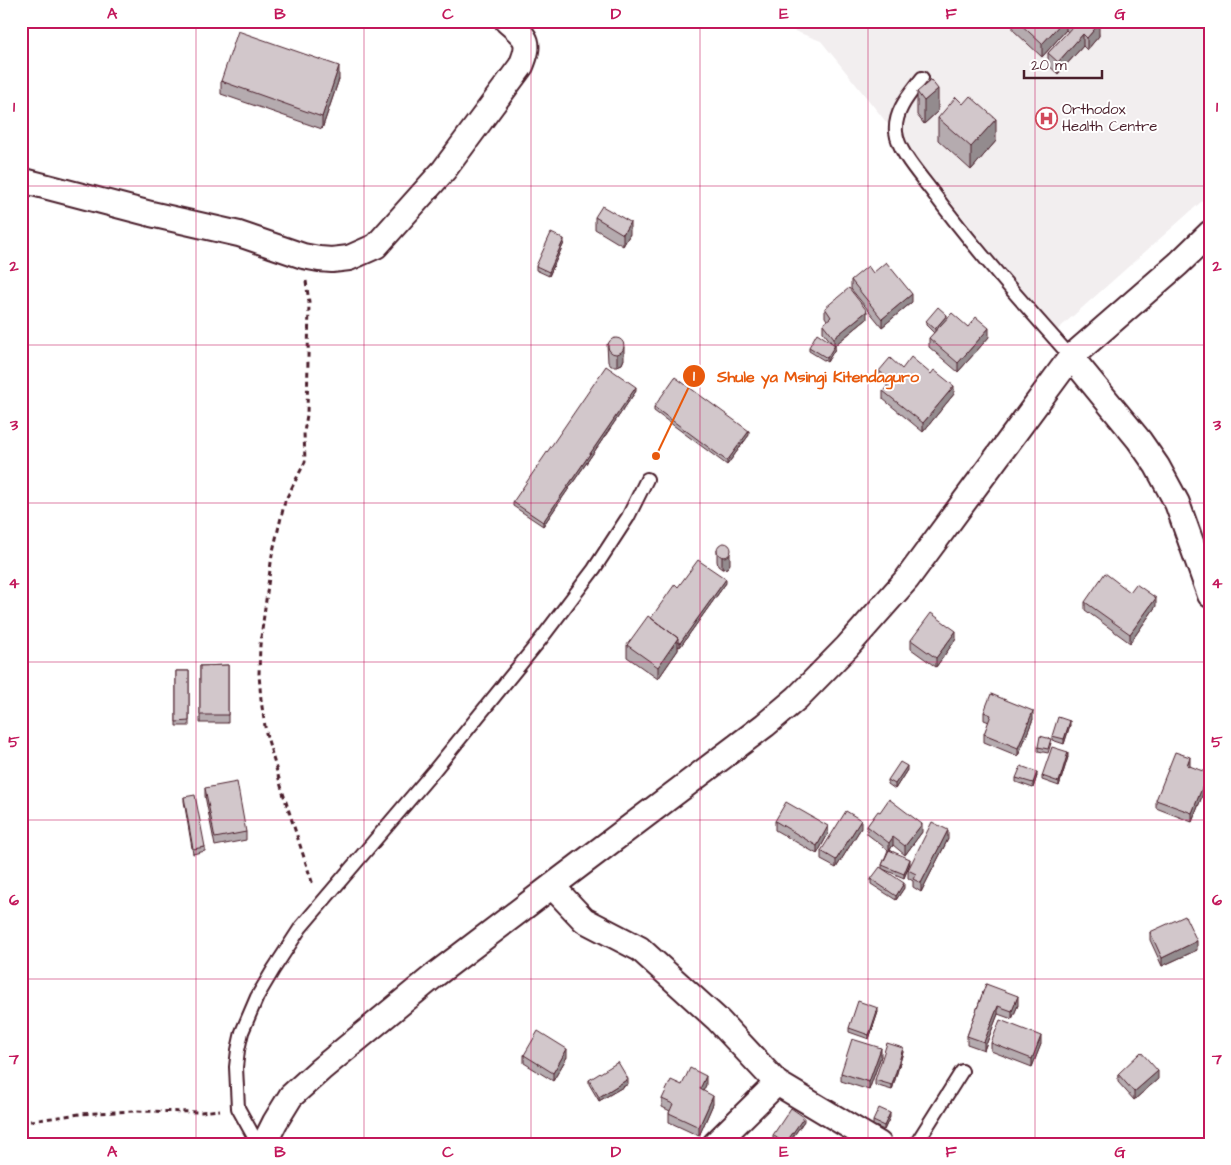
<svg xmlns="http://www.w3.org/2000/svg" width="1231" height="1165" font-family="'Architects Daughter',sans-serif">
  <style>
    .built { fill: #f2eeef }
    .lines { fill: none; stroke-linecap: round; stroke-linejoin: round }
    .lane-casing { stroke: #4a1f2b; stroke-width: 16 }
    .street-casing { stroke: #4a1f2b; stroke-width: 28 }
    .path { stroke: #4a1f2b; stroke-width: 3; stroke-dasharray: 5 4; stroke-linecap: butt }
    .lane { stroke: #fff; stroke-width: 12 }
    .street { stroke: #fff; stroke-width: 24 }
    .wall { fill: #b5abaf; stroke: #4a1f2b }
    .shaded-wall { fill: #938b8e; stroke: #4a1f2b }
    .building { fill: #d2c7cb; stroke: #4a1f2b }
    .grid { fill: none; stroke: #c2185b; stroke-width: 1; stroke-opacity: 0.55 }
    .labels { text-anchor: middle; stroke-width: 4; stroke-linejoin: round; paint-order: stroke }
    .poi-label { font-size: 15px; fill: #4a1f2b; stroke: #fff; text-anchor: start }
    .leader { fill: none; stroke: #e8590c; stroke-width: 2 }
    .callout-dot { fill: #e8590c; stroke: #fff; stroke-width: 2 }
    .mark-label { font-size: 15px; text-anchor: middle; font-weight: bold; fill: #fff }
    .callout-label { font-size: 16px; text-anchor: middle; font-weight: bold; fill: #e8590c; stroke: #fff; stroke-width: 4; stroke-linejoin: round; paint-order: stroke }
    .neatline { fill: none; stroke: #c2185b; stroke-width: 2 }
    .grid-label { font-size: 16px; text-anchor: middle; font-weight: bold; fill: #c2185b }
  </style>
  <rect width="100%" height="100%" fill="#fff"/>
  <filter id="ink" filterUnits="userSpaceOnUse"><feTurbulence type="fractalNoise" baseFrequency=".02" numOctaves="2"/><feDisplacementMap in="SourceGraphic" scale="10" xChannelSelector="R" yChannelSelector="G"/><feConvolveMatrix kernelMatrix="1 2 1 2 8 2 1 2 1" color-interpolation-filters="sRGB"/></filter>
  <g filter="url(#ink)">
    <!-- built -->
    <path class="built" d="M768,21H1210V194L1055,332L821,41Z"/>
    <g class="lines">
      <defs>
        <path id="lane" d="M922,78C910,94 894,111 896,132C898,151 919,174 931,190C974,248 1022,302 1071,357
          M258,1144L238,1108L236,1067L238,1050L242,1032L257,997L273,970L301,927L433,772L541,639L594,569L628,517L647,479
          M916,1144L962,1071"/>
        <path id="street" d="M21,180L151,214L239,234L303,256L319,259L332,260L349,258L376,246L444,170L521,66C532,40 526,38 507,21
          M1071,357L1139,440L1157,466L1177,503L1210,595
          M552,886L584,920L640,949L718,1020L777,1083L879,1144
          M264,1144L275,1122L291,1096L321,1069L435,975L552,886L765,725L797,698L847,647L907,579L1071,357L1178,264L1210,233
          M715,1144L777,1083"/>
      </defs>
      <!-- lane casing -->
      <use href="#lane" class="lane-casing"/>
      <!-- street casing -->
      <use href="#street" class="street-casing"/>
      <!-- path -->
      <path class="path" d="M306,281L309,302L307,415L304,432L305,462L285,501L272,555L260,645L259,674L261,700L266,733L283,793L313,885
        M21,1121H31L80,1114L134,1111L201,1112L220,1110"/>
      <!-- lane -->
      <use href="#lane" class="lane"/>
      <!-- street -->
      <use href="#street" class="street"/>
    </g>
    <!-- wall -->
    <path class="wall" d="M1013,21H1097L1099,36L1087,50L1083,46L1058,74L1048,65V53L1068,32L1066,30L1042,57L1013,30Z
      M339,79L322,129L221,94V81Z
      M917,92L938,111L924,124L917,115Z
      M963,104L996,141L971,170L938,140V118Z
      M595,217L630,234L623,246L595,229Z
      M564,243L549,276L536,270V266Z
      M873,273L912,302L882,327L851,289V280Z
      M825,308L867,319L835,345V349L827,362L809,351V347L831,342L823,332V324L827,320L825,317Z
      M947,318L968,327L989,337L958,372L929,347V338L934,333L926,325V321Z
      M607,344L624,359L622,364L617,366H611L608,362Z
      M902,369L931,374L954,394L923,432L883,399V391L888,386L879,379V371Z
      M636,391L543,526L513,506V502Z
      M654,407L749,435L727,465L654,411Z
      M717,549L730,564L727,568L722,569L718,566L717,561Z
      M726,583L680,647L678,646V650L658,679L627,657V645L678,587Z
      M1130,592L1156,606L1130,643L1085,610V602Z
      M956,639L936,667L911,649V640Z
      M228,665V723H200V666Z
      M176,671H189V726H176Z
      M984,712L1033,719L1018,756L984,742V734L989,722L984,720Z
      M1070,725L1064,744L1052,740V736Z
      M1051,743L1048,753L1038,751V747Z
      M1068,757L1059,786L1042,780V776Z
      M1190,766L1208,781L1192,822L1156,808V800Z
      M907,770L895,789L888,784V780Z
      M1037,776L1033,788L1016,782V778Z
      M205,788L246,832V840L215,846L205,796Z
      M184,797L205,847V851L193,854L184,801Z
      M880,812L922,832L905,855L893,845L890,850L910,863L904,878L883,869L904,888L896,900L871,884V879L882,869V865L888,850L867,834V826Z
      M775,821L828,834L817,854L775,830Z
      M861,828L836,868L821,860V851Z
      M948,839L921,892L913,887V881L908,878V870Z
      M1150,932L1197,950L1162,966L1150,940Z
      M986,984L1018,1005L1012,1019L998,1014L984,1050L967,1044V1036Z
      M878,1012L869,1039L849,1032V1028Z
      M991,1043L1041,1044L1032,1067L991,1051Z
      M903,1052L892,1090L875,1085V1080Z
      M524,1055L567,1057L553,1081L524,1063Z
      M881,1056L869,1090L841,1081V1073Z
      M1118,1074L1158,1079L1134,1100L1118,1082Z
      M589,1080L628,1084L599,1101L589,1084Z
      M682,1085H706L703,1091L713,1104L699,1136L669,1122V1113L670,1111L662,1107V1099Z
      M890,1117L884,1130L873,1125V1121Z
      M804,1121L788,1144H779L773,1139V1135Z"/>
    <!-- shaded-wall -->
    <path class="shaded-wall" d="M1063,21H1066V30L1042,57V44Z
      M1099,24V36L1087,50V38Z
      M1083,34V46L1058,74V62Z
      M339,66V79L322,129V117Z
      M938,89V111L924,124V101Z
      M996,119V141L971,170V147Z
      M630,222V234L623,246V234Z
      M564,239V243L549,276V272Z
      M912,294V302L882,327V319Z
      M867,311V319L835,345V349L827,362V358L834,346V338Z
      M947,315V320L935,333V329Z
      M989,328V337L958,372V363Z
      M624,347V359L622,364L617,366V354Z
      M954,386V394L923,432V423Z
      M636,387V391L543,526V522Z
      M749,431V435L727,465V461Z
      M730,551V564L727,568L722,569V557Z
      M726,579V583L680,647V643Z
      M1156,598V606L1130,643V634Z
      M956,631V639L936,667V658Z
      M678,638V650L658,679V667Z
      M1033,711V719L1018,756V748Z
      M1070,721V725L1064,744V739Z
      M1068,752V757L1059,786V782Z
      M1190,757V766L1187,773V765Z
      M907,766V770L895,789V784Z
      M1037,772V776L1033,788V783Z
      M1208,773V781L1192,822V813Z
      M861,820V828L836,868V860Z
      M922,824V832L905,855V846Z
      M828,826V834L817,854V846Z
      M948,830V839L921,892V883Z
      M893,837V845L889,851V843Z
      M910,859V863L904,878V874Z
      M904,883V888L896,900V896Z
      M1197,941V950L1162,966V958Z
      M1018,996V1005L1012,1019V1011Z
      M998,1006V1014L984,1050V1042Z
      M878,1008V1012L869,1039V1035Z
      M1041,1036V1044L1032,1067V1059Z
      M881,1048V1056L869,1090V1082Z
      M903,1048V1052L892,1090V1085Z
      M567,1049V1057L553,1081V1073Z
      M1158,1071V1079L1134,1100V1092Z
      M706,1076V1085L700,1098V1089Z
      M628,1079V1084L599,1101V1097Z
      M713,1096V1104L699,1136V1127Z
      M890,1113V1117L884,1130V1126Z
      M804,1117V1121L788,1144H785Z"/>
    <!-- building -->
    <path class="building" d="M1017,21H1063L1042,44Z
      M1069,21H1097L1099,24L1087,38L1083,34L1058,62L1048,53L1074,25Z
      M238,31L339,66L322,117L221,81Z
      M931,80L938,89L924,101L917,92Z
      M970,96L996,119L971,147L938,118L956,97L963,104Z
      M602,206L630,222L623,234L595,217Z
      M551,233L564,239L549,272L536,266Z
      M886,262L912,294L882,319L851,280L868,266L873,273Z
      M849,288L867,311L834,338L823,324L831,317L825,308Z
      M938,307L947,315L935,329L926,321Z
      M952,313L968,327L976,317L989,328L958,363L929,338Z
      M817,333L835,345L827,358L809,347Z
      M608 346a8 8 0 1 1 16 0a8 8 0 1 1-16 0Z
      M911,357L931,374L934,370L954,386L923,423L883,391L892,381L879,371L890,358L902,369Z
      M606,366L636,387L543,522L513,502Z
      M675,377L749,431L727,461L654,407Z
      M717 550a7 7 0 1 1 14 0a7 7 0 1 1-14 0Z
      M698,560L726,579L680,643L678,642V638L651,618L675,584L678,587Z
      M1105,573L1130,592L1136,584L1156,598L1130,634L1085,602Z
      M931,613L956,631L936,658L911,640Z
      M648,616L678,638L658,667L627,645Z
      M228,665V715H200V666Z
      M176,671H189V721L176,722Z
      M991,694L1033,711L1018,748L984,734L991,715L984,712Z
      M1058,717L1070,721L1064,739L1052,736Z
      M1040,736L1051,739L1048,749L1038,747Z
      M1052,747L1068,752L1059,782L1042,776Z
      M1175,752L1190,757L1187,765L1208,773L1192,813L1156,800Z
      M900,762L907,766L895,784L888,780Z
      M1021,766L1037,772L1033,783L1016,778Z
      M237,782L246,832L215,838L205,788Z
      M195,795L205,847L193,849L184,797Z
      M889,799L922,824L905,846L893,837L889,843L867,826L878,811L880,812Z
      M786,802L828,826L817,846L775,821Z
      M846,811L861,820L836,860L821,851Z
      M932,822L948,830L921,883L913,879L916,874L908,870Z
      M889,850L910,859L904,874L882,865Z
      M880,867L904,883L896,896L871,879Z
      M1185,916L1197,941L1162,958L1150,932Z
      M986,984L1018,996L1012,1011L998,1006L984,1042L967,1036Z
      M858,1001L878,1008L869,1035L849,1028Z
      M1000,1020L1041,1036L1032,1059L991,1043Z
      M538,1031L567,1049L553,1073L524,1055Z
      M852,1039L881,1048L869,1082L841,1073Z
      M887,1043L903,1048L892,1085L875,1080Z
      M1141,1052L1158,1071L1134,1092L1118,1074Z
      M618,1062L628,1079L599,1097L589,1080Z
      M690,1068L706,1076L700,1089L713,1096L699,1127L669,1113L673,1104L662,1099L671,1080L682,1085Z
      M791,1108L804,1117L785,1144L773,1135Z
      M879,1108L890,1113L884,1126L873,1121Z"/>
  </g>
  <!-- grid -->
  <path class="grid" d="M196,21V1144M364,21V1144M531,21V1144M700,21V1144M868,21V1144M1035,21V1144M21,186H1210M21,345H1210M21,503H1210M21,662H1210M21,820H1210M21,979H1210"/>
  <!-- icons -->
  <defs>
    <symbol id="hospital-ring" viewBox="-11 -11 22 22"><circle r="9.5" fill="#fff" stroke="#d1495b" stroke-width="1.5"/><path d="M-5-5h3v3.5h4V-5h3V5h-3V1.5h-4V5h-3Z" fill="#d1495b"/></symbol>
  </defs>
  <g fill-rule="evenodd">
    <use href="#hospital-ring" x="1034" y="106" width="25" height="25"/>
  </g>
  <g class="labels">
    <!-- poi labels -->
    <g class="poi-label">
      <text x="1062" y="114">Orthodox<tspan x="1062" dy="17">Health Centre</tspan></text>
    </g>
  </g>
  <!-- callouts -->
  <path class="leader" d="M656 456L694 376"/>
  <g class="callout-dot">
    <circle cx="656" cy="456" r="5"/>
    <circle cx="694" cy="376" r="12"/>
  </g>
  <g class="mark-label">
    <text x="694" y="381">1</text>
  </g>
  <g class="callout-label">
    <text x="818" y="382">Shule ya Msingi Kitendaguro</text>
  </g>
  <!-- margin -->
  <rect width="1231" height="1165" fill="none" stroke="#fff" stroke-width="55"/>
  <!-- scale -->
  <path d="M1024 70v8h78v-8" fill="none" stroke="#4a1f2b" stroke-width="2.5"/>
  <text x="1031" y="70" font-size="15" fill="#4a1f2b" stroke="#ffffff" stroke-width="4" paint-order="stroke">20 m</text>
  <rect x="28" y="28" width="1176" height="1110" class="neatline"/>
  <g class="grid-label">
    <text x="112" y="19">A</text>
    <text x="280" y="19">B</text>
    <text x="448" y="19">C</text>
    <text x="616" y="19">D</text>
    <text x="784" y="19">E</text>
    <text x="951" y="19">F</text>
    <text x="1120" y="19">G</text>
    <text x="14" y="112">1</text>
    <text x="1217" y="112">1</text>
    <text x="14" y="271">2</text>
    <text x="1217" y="271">2</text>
    <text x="14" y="430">3</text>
    <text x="1217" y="430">3</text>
    <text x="14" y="588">4</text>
    <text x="1217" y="588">4</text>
    <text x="14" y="747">5</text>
    <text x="1217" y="747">5</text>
    <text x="14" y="905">6</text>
    <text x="1217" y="905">6</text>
    <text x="14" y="1064">7</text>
    <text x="1217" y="1064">7</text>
    <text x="112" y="1157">A</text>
    <text x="280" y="1157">B</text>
    <text x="448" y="1157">C</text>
    <text x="616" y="1157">D</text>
    <text x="784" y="1157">E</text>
    <text x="951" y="1157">F</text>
    <text x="1120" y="1157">G</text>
  </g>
</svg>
